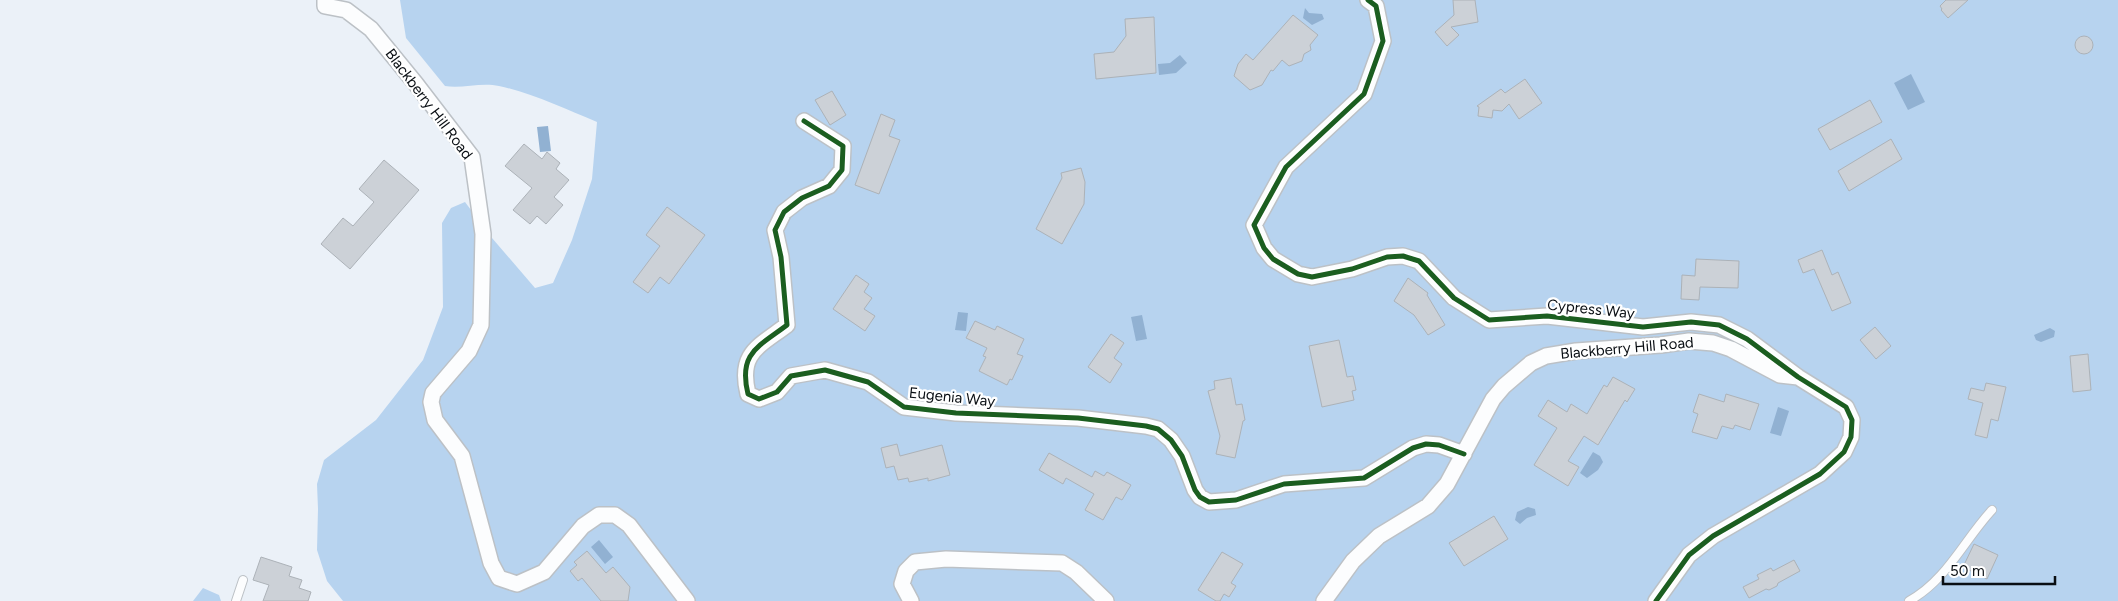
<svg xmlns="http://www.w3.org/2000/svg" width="2118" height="601" font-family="Figtree,sans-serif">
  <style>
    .forest { fill: #b7d3ef }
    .water { fill: #91b1d2 }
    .building { fill: #ccd1d7; stroke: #acb2b8 }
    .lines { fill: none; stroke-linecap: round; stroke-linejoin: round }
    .lane-casing { stroke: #bcc1c6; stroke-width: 10 }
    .street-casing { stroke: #bcc1c6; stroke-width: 18 }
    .lane { stroke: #fcfdfe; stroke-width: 8 }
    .street { stroke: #fcfdfe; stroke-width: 15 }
    .cycleway-casing { stroke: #fff; stroke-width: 8 }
    .cycleway { stroke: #1b5e20; stroke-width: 5 }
    .labels { text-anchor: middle; stroke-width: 4.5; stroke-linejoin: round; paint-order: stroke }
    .street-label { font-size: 15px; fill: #090e13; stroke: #fff }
  </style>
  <rect width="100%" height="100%" fill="#ebf1f8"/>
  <!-- forest -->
  <path class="forest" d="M400,0H2118V601H343L327,581L317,550L318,509L317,484L324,460L376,420L423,360L443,307L442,223L451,208L465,202L492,238L535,288L553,283L572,240L592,179L597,122C565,109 532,93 499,86C481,82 462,89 445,86L406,38Z
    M203,588L219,595L221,601H193Z"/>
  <!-- water -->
  <path class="water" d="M1305,8L1309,13L1322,14L1324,19L1312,25L1303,18Z
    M1180,55L1187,63L1176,73L1159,75L1158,64L1170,63Z
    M1911,74L1925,102L1908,110L1894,83Z
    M548,126L551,151L540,152L537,127Z
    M958,312L968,313L966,331L955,330Z
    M1142,315L1147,339L1136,341L1131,317Z
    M2050,328L2055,331L2054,337L2041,342L2036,340L2034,335Z
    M1778,407L1789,411L1781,436L1770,433Z
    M1593,452L1600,456L1603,462L1598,470L1587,478L1580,473Z
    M1528,507L1535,509L1536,515L1527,518L1520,524L1515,520L1517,512Z
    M599,540L613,557L605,564L591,547Z"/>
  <!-- building -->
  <path class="building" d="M1453,0H1475L1478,22L1451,27L1459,35L1447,46L1435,32L1454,15Z
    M1946,0H1968L1948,18L1941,10L1942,9L1940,6Z
    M1293,15L1318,35L1310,45L1311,50L1304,54L1302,61L1289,66L1282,60L1273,71L1271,70L1262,85L1250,90L1234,76L1238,64L1246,54L1253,60Z
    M1154,17L1156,73L1096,79L1094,54L1114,52L1126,36L1125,19Z
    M2075 45a9 9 0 1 1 18 0a9 9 0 1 1-18 0Z
    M1525,79L1542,103L1519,119L1509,104L1502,111L1493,110L1492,118L1478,116L1479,107L1477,106L1501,89L1505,93Z
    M832,91L846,115L830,125L815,100Z
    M1870,100L1882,122L1830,150L1818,129Z
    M881,114L895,120L889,136L900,140L879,194L855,185Z
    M1891,139L1902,159L1849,191L1838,171Z
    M524,144L542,159L547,152L560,163L556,169L569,180L554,197L563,205L546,224L537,216L530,224L513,210L532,188L505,166Z
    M384,160L419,190L350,269L321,244L343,218L353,226L374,202L359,189Z
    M1081,168L1085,182L1084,204L1062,244L1036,229L1062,178L1061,173Z
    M667,207L705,235L669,284L660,277L648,293L633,282L660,246L646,235Z
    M1822,250L1832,275L1838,272L1851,303L1832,311L1814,269L1803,273L1798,260Z
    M1696,259L1739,261L1738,288L1700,287L1699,300L1681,299L1682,275L1695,276Z
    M856,275L869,284L864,292L872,298L864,309L875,316L865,331L833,309Z
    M1408,278L1428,293L1427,295L1445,325L1428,335L1414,315L1394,301Z
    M975,321L995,330L997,326L1024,339L1017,354L1023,356L1012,380L1010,379L1007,385L979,371L986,357L983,356L987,348L966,338Z
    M1875,327L1891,346L1876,359L1860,340Z
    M1111,334L1124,343L1114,358L1122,364L1110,383L1088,367Z
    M1339,340L1347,377L1353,376L1356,390L1352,391L1354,400L1322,407L1309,346Z
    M2088,354L2091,390L2073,392L2070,356Z
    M1613,377L1635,389L1627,402L1625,400L1598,445L1584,436L1568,461L1579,467L1568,486L1534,465L1557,428L1538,416L1548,400L1567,412L1571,404L1587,414L1604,385L1607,387Z
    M1231,378L1236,405L1242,404L1245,420L1243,421L1235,458L1216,454L1220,436L1208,391L1215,389L1214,381Z
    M1986,383L2006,387L1998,421L1991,419L1987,438L1975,435L1983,403L1968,399L1971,388L1984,391Z
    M1699,394L1724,402L1726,394L1759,404L1750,430L1735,425L1733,429L1722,426L1717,439L1692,432L1698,414L1693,412Z
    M897,444L900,456L942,445L950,475L928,481V478L909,482L908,478L898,480L894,466L886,468L881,448Z
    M1049,453L1092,477L1095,471L1104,476L1107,472L1131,485L1122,500L1116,497L1103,520L1085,510L1094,494L1066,478L1063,484L1039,470Z
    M1494,516L1508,539L1464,566L1449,543Z
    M1974,544L1998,555L1987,579L1963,567Z
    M587,551L606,573L613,567L630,587L628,601H601L582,578L578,581L570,571L577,565L574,562Z
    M1222,552L1243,564L1231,583L1236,586L1229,597L1224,594L1220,601H1216L1198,590Z
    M261,557L292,567L289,576L302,580L299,588L311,592L308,601H263L269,585L253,580Z
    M1794,560L1800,571L1778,583L1777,586L1769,590L1766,589L1749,598L1743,587L1759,579L1757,575L1771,568L1773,571Z"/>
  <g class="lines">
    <defs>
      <path id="lane" d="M236,601L243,580
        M1909,601C1947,580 1964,540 1992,510"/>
      <path id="street" d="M325,0V6L346,10L371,29L416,84L472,157L483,234L481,325L469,351L433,393L431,402L435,420L462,456L491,563L499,578L517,584L544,572L583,526L599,515H615L629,525L687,601
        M1368,0L1376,6L1383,41L1364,94L1286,167L1254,225L1264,248L1273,259L1298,274L1312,277L1352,269L1387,257L1403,256L1419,261L1454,298L1489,320L1547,316L1643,327L1691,322L1719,325L1747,339L1798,377L1846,407L1852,420L1851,437L1844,452L1820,474L1713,536L1689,555L1656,601
        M804,121L843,146L842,170L829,186L802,198L784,212L775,230L781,257L787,325C758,347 738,353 748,394L759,399L777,392L791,376L825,370L868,382L904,407L956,413L1078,418L1146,426L1158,429L1171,440L1182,456L1195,490L1200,497L1209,502L1236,500L1284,484L1364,478L1413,448L1426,444L1439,445L1464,454
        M911,601L902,584L906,571L915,562L946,559L1062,563L1076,572L1106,601
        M1324,601L1353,561L1379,536L1428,506L1447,484L1493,399L1504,386L1531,363L1546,356L1576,351L1661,345L1689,341L1713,343L1731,349L1780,375L1798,377"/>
    </defs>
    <!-- lane casing -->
    <use href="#lane" class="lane-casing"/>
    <!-- street casing -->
    <use href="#street" class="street-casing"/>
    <!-- lane -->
    <use href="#lane" class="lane"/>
    <!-- street -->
    <use href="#street" class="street"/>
    <defs>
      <path id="cycleway" d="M1368,0L1376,6L1383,41L1364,94L1286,167L1254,225L1264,248L1273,259L1298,274L1312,277L1352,269L1387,257L1403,256L1419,261L1454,298L1489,320L1547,316L1643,327L1691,322L1719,325L1747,339L1798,377L1846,407L1852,420L1851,437L1844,452L1820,474L1713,536L1689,555L1656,601
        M804,121L843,146L842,170L829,186L802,198L784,212L775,230L781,257L787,325C758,347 738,353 748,394L759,399L777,392L791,376L825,370L868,382L904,407L956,413L1078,418L1146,426L1158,429L1171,440L1182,456L1195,490L1200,497L1209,502L1236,500L1284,484L1364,478L1413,448L1426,444L1439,445L1464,454"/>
    </defs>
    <!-- cycleway casing -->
    <use href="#cycleway" class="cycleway-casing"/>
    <!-- cycleway -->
    <use href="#cycleway" class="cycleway"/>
  </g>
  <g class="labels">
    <!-- street labels -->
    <g class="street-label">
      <text transform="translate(429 104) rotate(53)" y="5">Blackberry Hill Road</text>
      <text transform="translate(1591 309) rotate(6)" y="5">Cypress Way</text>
      <text transform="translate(1627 348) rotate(-5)" y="5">Blackberry Hill Road</text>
      <text transform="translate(952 397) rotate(6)" y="5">Eugenia Way</text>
    </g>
  </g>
  <!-- scale -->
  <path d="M1943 576v8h112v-8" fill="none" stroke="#090e13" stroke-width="2.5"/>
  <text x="1950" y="576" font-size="15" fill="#090e13" stroke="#ffffff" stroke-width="4" paint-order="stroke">50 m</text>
</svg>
